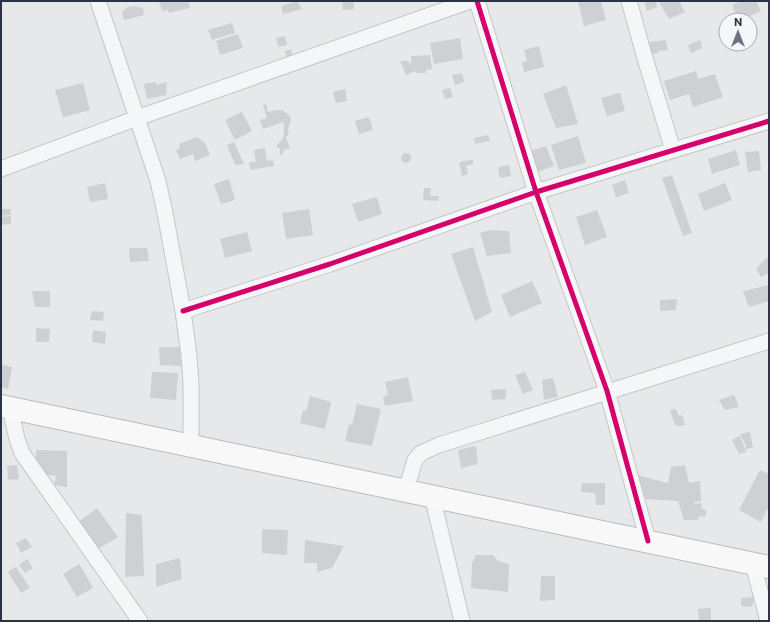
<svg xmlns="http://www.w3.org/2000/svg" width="770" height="622" font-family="Commissioner,sans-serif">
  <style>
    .building { fill: #ced0d3 }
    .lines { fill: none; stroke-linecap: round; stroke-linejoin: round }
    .minor-casing { stroke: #c4c6c8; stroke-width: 17 }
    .trunk-casing { stroke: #b8bbbf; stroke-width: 24 }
    .minor { stroke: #f5f6f7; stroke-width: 15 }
    .trunk { stroke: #f8f8f8; stroke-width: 22 }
    .cycleway-casing { stroke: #f4f6f9; stroke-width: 8 }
    .cycleway { stroke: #d6006c; stroke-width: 5 }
  </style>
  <rect width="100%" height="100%" fill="#e6e8ea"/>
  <!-- building -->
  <path class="building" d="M159,1H189L190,8L169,13L168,10L162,11Z
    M297,1L302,9L283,14L281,6Z
    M342,1H354V9L343,10Z
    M578,1H601L606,20L584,26Z
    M649,1H656L657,7L647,11L645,2Z
    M658,1H679L685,12L669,19Z
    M740,1H756L761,11L742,20H739L732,5Z
    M133,6L143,8L144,15L124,20L122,12L128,7Z
    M232,23L235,33L212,40L208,30Z
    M238,34L243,48L220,55L216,41Z
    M285,36L287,45L278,47L276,38Z
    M460,38L463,59L434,64L430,43Z
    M666,40L668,50L659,51L658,53L644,55L642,43Z
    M700,40L702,48L691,53L688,45Z
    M539,46L544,67L524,72L522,62L527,61L524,50Z
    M291,49L293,58L287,59L285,51Z
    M430,55L432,69L426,70V73H416L415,71L406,75L400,61H409L410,65L411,64V56Z
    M696,71L698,79L715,74L723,97L693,107L689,94L670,100L664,81Z
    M462,73L464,82L455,85L452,75Z
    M155,82L157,85L167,82L166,95L147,99L144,84Z
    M83,83L90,110L63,117L55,90Z
    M566,85L578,124L556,128L543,94Z
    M450,88L453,97L445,99L442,90Z
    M345,89L347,101L336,103L333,92Z
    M620,93L625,111L607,116L601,98Z
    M266,104L268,112L276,110H282L289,115L291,120L288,129L289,133L286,137L290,148L284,150L282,155H280V149L276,146L282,140L284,134V122L263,129L260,120L267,118L263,105Z
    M242,112L252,131L235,140L225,120Z
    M369,117L373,130L359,134L355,121Z
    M488,135L490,141L475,144L474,138Z
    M578,136L586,163L559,170L551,145Z
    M197,137L205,143L210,155L195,161L193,154L180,159L176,150L180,148L179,144Z
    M234,142L244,164L235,165L227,145Z
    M546,146L554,166L537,172L530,151Z
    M265,148L267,161L273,160L274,166L250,170L249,162H256L254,150Z
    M736,150L740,165L712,174L708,159Z
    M759,151L761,170L748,172L745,152Z
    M401 158a5 5 0 1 1 10 0a5 5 0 1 1-10 0Z
    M473,160V164L466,166L468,174L462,176L459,163L463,161Z
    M509,165L511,176L500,178L498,167Z
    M672,175L692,233L683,236L662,178Z
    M229,179L235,200L221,204L214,184Z
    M625,180L629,193L616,197L612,185Z
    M105,183L108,199L90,202L87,187Z
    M725,183L732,200L704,211L698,194Z
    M424,188H431L430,196H439L438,201L423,200Z
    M377,197L382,214L358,222L352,204Z
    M1,209H10L11,215L1,216Z
    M309,209L313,235L286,239L282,213Z
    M597,210L607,237L585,245L576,217Z
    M11,216V224L1,225V217Z
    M490,230L509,231L511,253L487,256L480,233Z
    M247,232L252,251L225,258L220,239Z
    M473,247L492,312L475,321L451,254Z
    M129,248H147L149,261L130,262Z
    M767,257L769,261V273L761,277L756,269Z
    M532,281L542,303L510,317L501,295Z
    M769,285V301L749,307L743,291Z
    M32,291H50V307H35Z
    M677,299L676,310L660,311V300Z
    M92,311L104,312L103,321L90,320Z
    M36,328L50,329L49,342H36Z
    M93,330L106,332L105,344L92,342Z
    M159,347H180L181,366L160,365Z
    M1,365L12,367L8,389L1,387Z
    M152,372L178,373L176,400L150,398Z
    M525,372L533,390L523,394L515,375Z
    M408,377L413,401L385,406L383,396L388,395L385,382Z
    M553,378L558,397L544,400L542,380Z
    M506,389V399L492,400L491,390Z
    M734,395L739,407L725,410L719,400Z
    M310,396L331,402L325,429L300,423L303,410L306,411Z
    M357,404L381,409L372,446L345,441L349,424L352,425Z
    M676,409L679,416L682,415L685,425L679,426L677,425H675L670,410Z
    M750,432L753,448L745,449L746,446L740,434Z
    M740,436L746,452L739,454L732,440Z
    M476,446L478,464L461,468L458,450Z
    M36,450L67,451V487L54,485L56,476L40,474L36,467Z
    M17,465L19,479L8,480L7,466Z
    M685,465L689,483L700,481L701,501L694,502L695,504L701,503L702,509L706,510V516L698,517V520H684L678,501L646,499L637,475L668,483L671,467Z
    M760,470L769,474V506L761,522L739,510Z
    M582,483H605V505H596L595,493L581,492Z
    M97,508L118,537L93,552L77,523Z
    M126,513L142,515L144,576L125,577Z
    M262,529L288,530L287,555L262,553Z
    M26,538L32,547L21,553L16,543Z
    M305,540L344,546L332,568L317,572V563H304Z
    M476,555H493L498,561L509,564L508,592L471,588L472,564Z
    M180,558L182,579L156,587V564Z
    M27,559L33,568L25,573L19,565Z
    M79,564L93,588L77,597L63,574Z
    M16,567L30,588L21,593L8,572Z
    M541,576H555V600L540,601Z
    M755,597L752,607L741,606V598Z
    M711,608V621H699L698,609Z"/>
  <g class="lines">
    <defs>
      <path id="minor" d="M98,1L158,181L165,213L183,311L189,355L191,384V446
        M477,1L536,192L607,391L648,541
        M629,1L644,55L673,150
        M1,169L137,118L470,1
        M183,311L330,264L536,192L769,121
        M10,408L17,439L22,453L140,621
        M406,490L415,460L421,453L439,445L769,341
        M432,496L462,621
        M753,564L768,621"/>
      <path id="trunk" d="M1,406L769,567"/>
    </defs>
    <!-- minor casing -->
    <use href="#minor" class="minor-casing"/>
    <!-- trunk casing -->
    <use href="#trunk" class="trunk-casing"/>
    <!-- minor -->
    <use href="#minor" class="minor"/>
    <!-- trunk -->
    <use href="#trunk" class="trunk"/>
    <defs>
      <path id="cycleway" d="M477,1L536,192L607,391L648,541
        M183,311L330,264L536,192L769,121"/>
    </defs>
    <!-- cycleway casing -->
    <use href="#cycleway" class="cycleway-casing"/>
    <!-- cycleway -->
    <use href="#cycleway" class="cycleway"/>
  </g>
  <!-- border -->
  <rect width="770" height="622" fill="none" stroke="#2b3445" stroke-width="4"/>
  <!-- north arrow -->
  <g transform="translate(738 32)"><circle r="19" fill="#f4f6f9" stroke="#a4a8b1"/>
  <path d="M0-3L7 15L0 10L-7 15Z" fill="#6c737f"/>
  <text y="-6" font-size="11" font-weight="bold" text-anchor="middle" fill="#2b3445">N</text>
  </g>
</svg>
